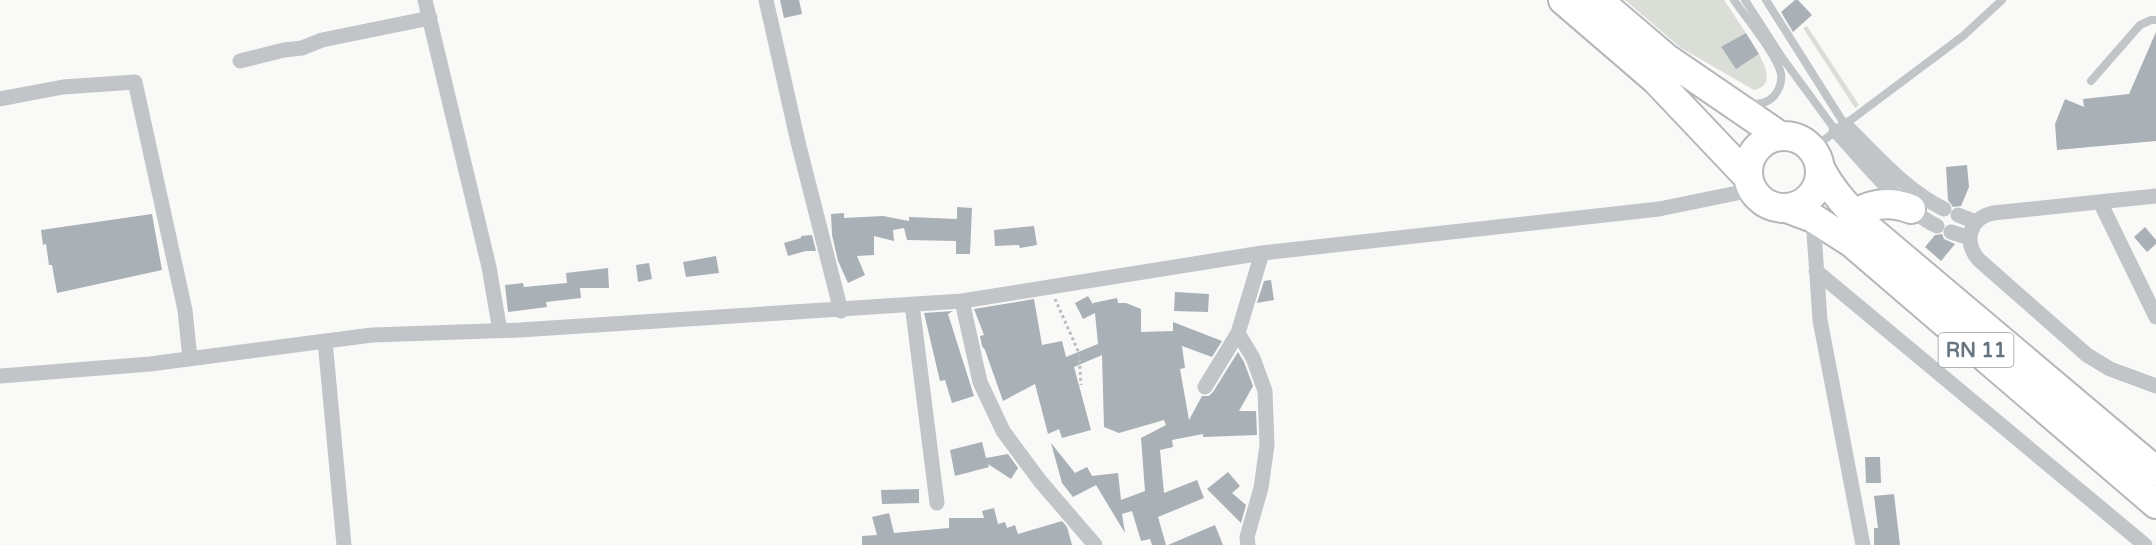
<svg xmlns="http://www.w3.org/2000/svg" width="2156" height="545" font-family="'Varela Round',sans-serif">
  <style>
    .green { fill: #daded7 }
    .building { fill: #a9b0b6 }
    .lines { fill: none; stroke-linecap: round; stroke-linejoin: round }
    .highway-casing { stroke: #b4b8bb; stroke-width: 32 }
    .path { stroke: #bbbec0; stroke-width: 3; stroke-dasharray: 3 3; stroke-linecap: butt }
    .lane { stroke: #c1c5c8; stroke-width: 8 }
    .street { stroke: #c1c5c8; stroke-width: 15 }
    .highway { stroke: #fff; stroke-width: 28 }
    .labels { text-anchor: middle; stroke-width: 6; stroke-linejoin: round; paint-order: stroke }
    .shield { fill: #fff; stroke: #949ea6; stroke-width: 1.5 }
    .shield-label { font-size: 20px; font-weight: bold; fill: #667580 }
  </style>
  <rect width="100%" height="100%" fill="#f9f9f8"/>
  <!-- green -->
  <path class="green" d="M1625,0H1724L1746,33L1721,48L1736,68L1759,54C1765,66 1775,86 1754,90L1681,48Z
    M1807,26L1859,105L1855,108L1803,28Z"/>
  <!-- building -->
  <path class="building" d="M780,0H799L802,14L784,18Z
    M1795,0H1798L1812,15L1793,32L1781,12Z
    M2156,32V141L2057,150L2055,124L2065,99L2084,107L2083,99L2129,94Z
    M1746,33L1759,54L1736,69L1721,47Z
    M1967,165L1969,187L1961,206L1953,207L1948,200L1946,167Z
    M957,207L972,208L970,254H956V241L907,240L904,228L893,230L894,241L874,236V255L857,256L865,275L848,283L838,261L832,235L831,214L844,213V218L883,216L909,221V217L957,219Z
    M152,214L162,270L57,293L52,265H49L46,244L43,245L41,230Z
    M1034,226L1037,245L1020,248L1019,245L995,246L994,230Z
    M2145,227L2156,240V244L2147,252L2134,237Z
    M1942,234L1944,239L1955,244L1941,261L1925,247L1935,235Z
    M812,235L816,251H806L788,256L784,243L801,238V236Z
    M716,256L719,273L686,277L683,262Z
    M649,263L652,279L638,282L636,265Z
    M608,268L609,288H580L581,298L546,302L547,307L508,312L505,285L523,283L524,287L567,283L566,273Z
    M1271,280L1274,300L1257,303L1264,281Z
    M1175,292L1209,294L1208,312L1174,311Z
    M1088,296L1094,306L1093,303L1117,298L1118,303H1126L1141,309V332L1173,331V322L1222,341L1212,357L1182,346L1185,368L1180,369L1189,420L1202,396H1209L1213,392L1238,352L1244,362L1253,386L1239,411H1256L1257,435L1203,437V434L1172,440L1173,447L1160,450L1164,493L1197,480L1204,498L1158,517L1166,545H1152L1150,539L1141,541L1132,511L1122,514L1125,533L1096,485L1073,497L1062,483L1051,443L1075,473L1087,467L1092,476L1118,473L1121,500L1145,491L1141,438L1166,425L1164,420L1119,433L1104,427L1102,355L1074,367L1091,430L1062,438L1059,429L1048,434L1035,384L1003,401L985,350L982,346L980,336L984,335L974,309L1034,299L1042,345L1062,341L1066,357L1098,344L1095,313L1083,319L1075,303Z
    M953,311L948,314L974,396L952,403L945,380L940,381L924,313Z
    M982,442L986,458L1008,454L1018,468L1011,479L988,464L989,467L955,476L950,450Z
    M1865,457H1880L1881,483H1866Z
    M1228,472L1240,486L1232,493L1246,505L1241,523L1207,489Z
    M919,489V503L882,504L881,490Z
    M1894,494L1900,545H1874V528H1878L1874,496Z
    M994,508L998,524L1005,522L1007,528L1015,525L1018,534L1062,521L1067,527L1072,545H862V536L877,535L872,517L889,513L894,533L949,528V518H984L982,511Z
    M1215,525L1223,545H1168Z"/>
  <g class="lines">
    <defs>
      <path id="highway" d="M1563,0L1656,80L1748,177
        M1598,0L1666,58L1780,136
        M1748 172a36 36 0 1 1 72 0a36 36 0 1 1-72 0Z
        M1820,168C1832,192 1850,210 1869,229L2156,471
        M1789,209L1813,218L1852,243L2156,504
        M1854,214C1872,203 1891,201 1911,209"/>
    </defs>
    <!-- highway casing -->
    <use href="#highway" class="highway-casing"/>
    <!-- path -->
    <path class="path" d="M1055,299L1079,353L1081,385"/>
    <!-- lane -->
    <path class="lane" d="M1734,0C1745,17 1778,56 1781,74C1782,82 1779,90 1774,96C1768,103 1758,105 1749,103
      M1745,0L1781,56L1836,131
      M1766,0L1845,125
      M2091,81L2140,25L2151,20H2156
      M1812,149L1963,36L2002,0"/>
    <!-- street -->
    <path class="street" d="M425,0L489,267L500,331
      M766,0L798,142L841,311
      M240,61L284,50L302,48L322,40L430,18
      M0,99L63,87L135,82L185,310L190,359
      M1845,125C1876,155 1905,190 1944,209
      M1836,131C1864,161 1901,209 1937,226
      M2156,196L1993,213C1969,218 1963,243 1979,260L2087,355L2110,369L2156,386
      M2100,202L2156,317
      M1958,215L1976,222
      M1813,218L1820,320L1863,545
      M1951,232L1970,238
      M1816,271L2145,545
      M962,301L980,382L1003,431L1040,481L1095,545
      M912,304L937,503
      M325,341L344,545
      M0,376L150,364L372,335L520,330L962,301L1262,253L1659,209L1752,190
      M1205,387L1238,333
      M1248,545L1247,537L1261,488L1267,445L1265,391L1253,358L1238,333L1262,253"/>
    <!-- highway -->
    <use href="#highway" class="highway"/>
  </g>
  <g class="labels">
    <!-- shield labels -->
    <rect class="shield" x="1938.5" y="333" width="75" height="34" rx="4.5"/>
    <g class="shield-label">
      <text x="1976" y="357">RN 11</text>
    </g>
  </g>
</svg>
